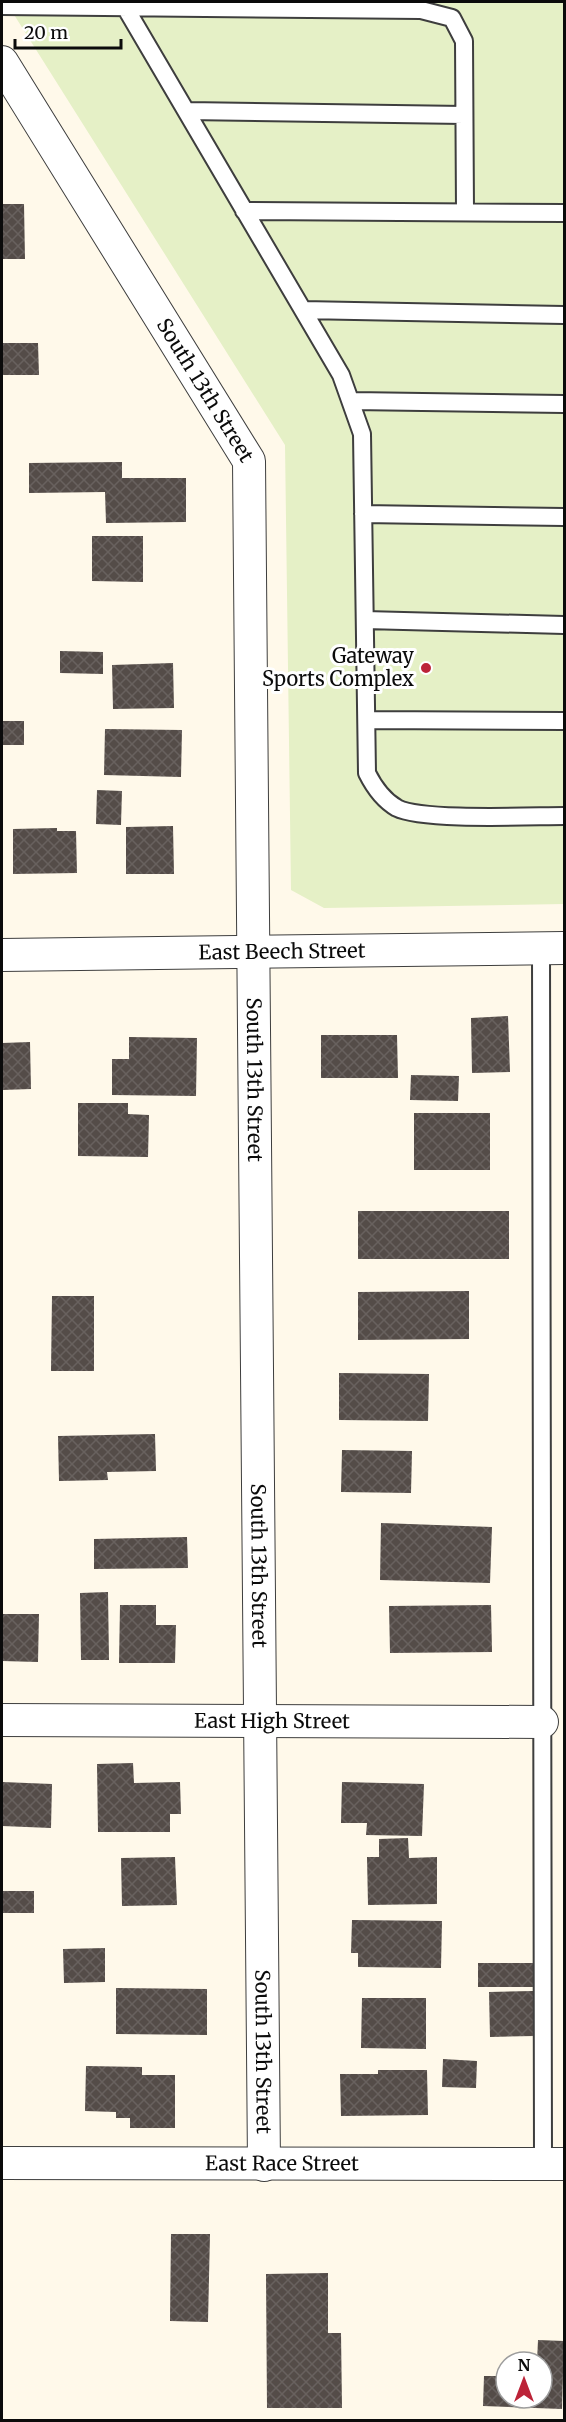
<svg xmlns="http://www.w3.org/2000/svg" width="566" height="2422" font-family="Merriweather,serif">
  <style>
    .pitch { fill: #e5f0c6 }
    .building { fill: url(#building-cross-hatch) }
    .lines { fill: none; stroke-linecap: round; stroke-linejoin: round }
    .lane-casing { stroke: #3e3e3e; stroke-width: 20 }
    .street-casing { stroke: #3e3e3e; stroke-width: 34 }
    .lane { stroke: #fff; stroke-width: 16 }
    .street { stroke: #fff; stroke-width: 32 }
    .poi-dot { fill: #bc2338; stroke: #fff; stroke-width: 2 }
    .labels { text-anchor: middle; stroke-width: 6; stroke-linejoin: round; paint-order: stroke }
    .street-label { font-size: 20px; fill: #0b0b0b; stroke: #fff }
    .poi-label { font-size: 20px; fill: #0b0b0b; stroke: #fff; text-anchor: end }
  </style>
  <defs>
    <pattern id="building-cross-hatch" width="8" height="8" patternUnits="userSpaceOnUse" patternTransform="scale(1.5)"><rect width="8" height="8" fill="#544c48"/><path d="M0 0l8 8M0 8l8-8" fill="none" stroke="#68615e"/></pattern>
  </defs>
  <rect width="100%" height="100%" fill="#fff9ea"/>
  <!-- pitch -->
  <path class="pitch" d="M6,2H564V904L324,908L291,890L285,445Z"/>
  <!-- building -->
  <path class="building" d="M2,204H24L25,259H2Z
    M2,343H38L39,375H2Z
    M122,462V478H186V522L106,523L105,492L29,493V463Z
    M92,536H143V582L92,581Z
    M60,651L103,652V674L60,673Z
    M173,663L174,708L113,709L112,665Z
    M2,721H24V745H2Z
    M105,729L182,730L181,777L104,775Z
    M97,790L122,791L121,825L96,824Z
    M173,826L174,874H126V827Z
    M57,828V831H76L77,873L13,874V829Z
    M508,1016L510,1072L472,1073L471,1018Z
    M321,1035H397L398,1078H321Z
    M129,1037L197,1038L196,1096L112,1095V1059H129Z
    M30,1042L31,1089L2,1090V1043Z
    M411,1075L459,1076L458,1101L410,1100Z
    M78,1103H128V1114L149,1115L148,1157L78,1156Z
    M414,1113H490V1170H414Z
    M358,1211H509V1259H358Z
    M469,1291V1339L358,1340V1292Z
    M52,1296H94V1371H51Z
    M339,1373L429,1374L428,1421L339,1420Z
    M155,1434L156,1471L107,1472L108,1480L59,1481L58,1436Z
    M342,1450L412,1451L411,1493L341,1492Z
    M381,1523L492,1527L490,1583L380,1580Z
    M187,1537L188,1568L94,1569V1539Z
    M108,1592L109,1660H81L80,1593Z
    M120,1605H156V1625H176L175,1663H119Z
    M491,1605L492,1652L390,1653L389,1606Z
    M2,1614H39L38,1662L2,1661Z
    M133,1763L134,1783L180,1782L181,1814H170V1832H98L97,1764Z
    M2,1782L52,1784L51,1828L2,1826Z
    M342,1782L424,1784L422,1836L366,1835L367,1823H341Z
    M408,1838L409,1858L437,1857V1904L368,1905L367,1857H379V1839Z
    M175,1857L177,1905L122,1906L121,1858Z
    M2,1891H34V1913H2Z
    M352,1920L442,1921L441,1968L358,1967V1953H351Z
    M105,1948V1982L64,1983L63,1949Z
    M478,1963H534V1987H478Z
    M116,1988L207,1989V2035L116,2034Z
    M533,1991L534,2036L490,2037L489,1992Z
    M362,1998H426V2049L361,2048Z
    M443,2059L477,2061L476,2088L442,2087Z
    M86,2066L142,2067V2075H175V2128H130V2118H116V2112L85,2111Z
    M378,2070H427L428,2115L341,2116L340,2074H378Z
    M171,2234H210L208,2322L170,2321Z
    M328,2273V2333H341L342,2408H267L266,2274Z
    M538,2340L564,2341L562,2409L483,2406L484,2376H506V2398H542V2362H537Z"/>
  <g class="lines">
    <defs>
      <path id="lane" d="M2,6L421,10L452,18L464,41L465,211
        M125,7L341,375L362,434L367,773C374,787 383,800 397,808C422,821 531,816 564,816
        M187,111L464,115
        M244,211L564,213
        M303,310L564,315
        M353,401L564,404
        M363,514L564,517
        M365,620L564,625
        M367,720L564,721
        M541,948L543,2164"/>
      <g id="street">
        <path id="s1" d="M2,62L249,461L264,2165"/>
        <path id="s2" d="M2,955L564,948"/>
        <path id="s3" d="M2,1720L542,1722"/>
        <path id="s4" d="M2,2163L564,2164"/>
      </g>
    </defs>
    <!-- lane casing -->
    <use href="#lane" class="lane-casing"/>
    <!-- street casing -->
    <use href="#street" class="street-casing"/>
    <!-- lane -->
    <use href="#lane" class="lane"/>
    <!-- street -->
    <use href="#street" class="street"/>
  </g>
  <!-- markers -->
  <circle class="poi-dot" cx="426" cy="668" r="6"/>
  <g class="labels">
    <!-- street labels -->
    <g class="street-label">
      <text dy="7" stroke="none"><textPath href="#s1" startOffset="386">South 13th Street</textPath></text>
      <text dy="7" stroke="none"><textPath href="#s2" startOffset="280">East Beech Street</textPath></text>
      <text dy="7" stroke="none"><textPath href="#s1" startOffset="1088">South 13th Street</textPath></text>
      <text dy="7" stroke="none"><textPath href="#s1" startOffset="1574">South 13th Street</textPath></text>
      <text dy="7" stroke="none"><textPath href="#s3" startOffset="270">East High Street</textPath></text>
      <text dy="7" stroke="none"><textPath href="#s1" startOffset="2060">South 13th Street</textPath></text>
      <text dy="7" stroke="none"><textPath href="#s4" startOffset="280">East Race Street</textPath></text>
    </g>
    <!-- poi labels -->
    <g class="poi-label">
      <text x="414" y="663">Gateway<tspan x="414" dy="23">Sports Complex</tspan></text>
    </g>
  </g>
  <!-- border -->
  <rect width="566" height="2422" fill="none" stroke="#0b0b0b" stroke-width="6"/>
  <!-- north arrow -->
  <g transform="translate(524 2380)"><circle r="28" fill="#ffffff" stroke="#9d9d9d" stroke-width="1.5"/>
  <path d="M0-4.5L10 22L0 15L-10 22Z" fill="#bc2338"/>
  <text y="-9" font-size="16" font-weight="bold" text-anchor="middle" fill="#0b0b0b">N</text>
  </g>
  <!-- scale -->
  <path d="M15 39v9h106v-9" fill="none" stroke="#0b0b0b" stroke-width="3"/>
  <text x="24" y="39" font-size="18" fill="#0b0b0b" stroke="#ffffff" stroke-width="4.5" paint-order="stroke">20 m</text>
</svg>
